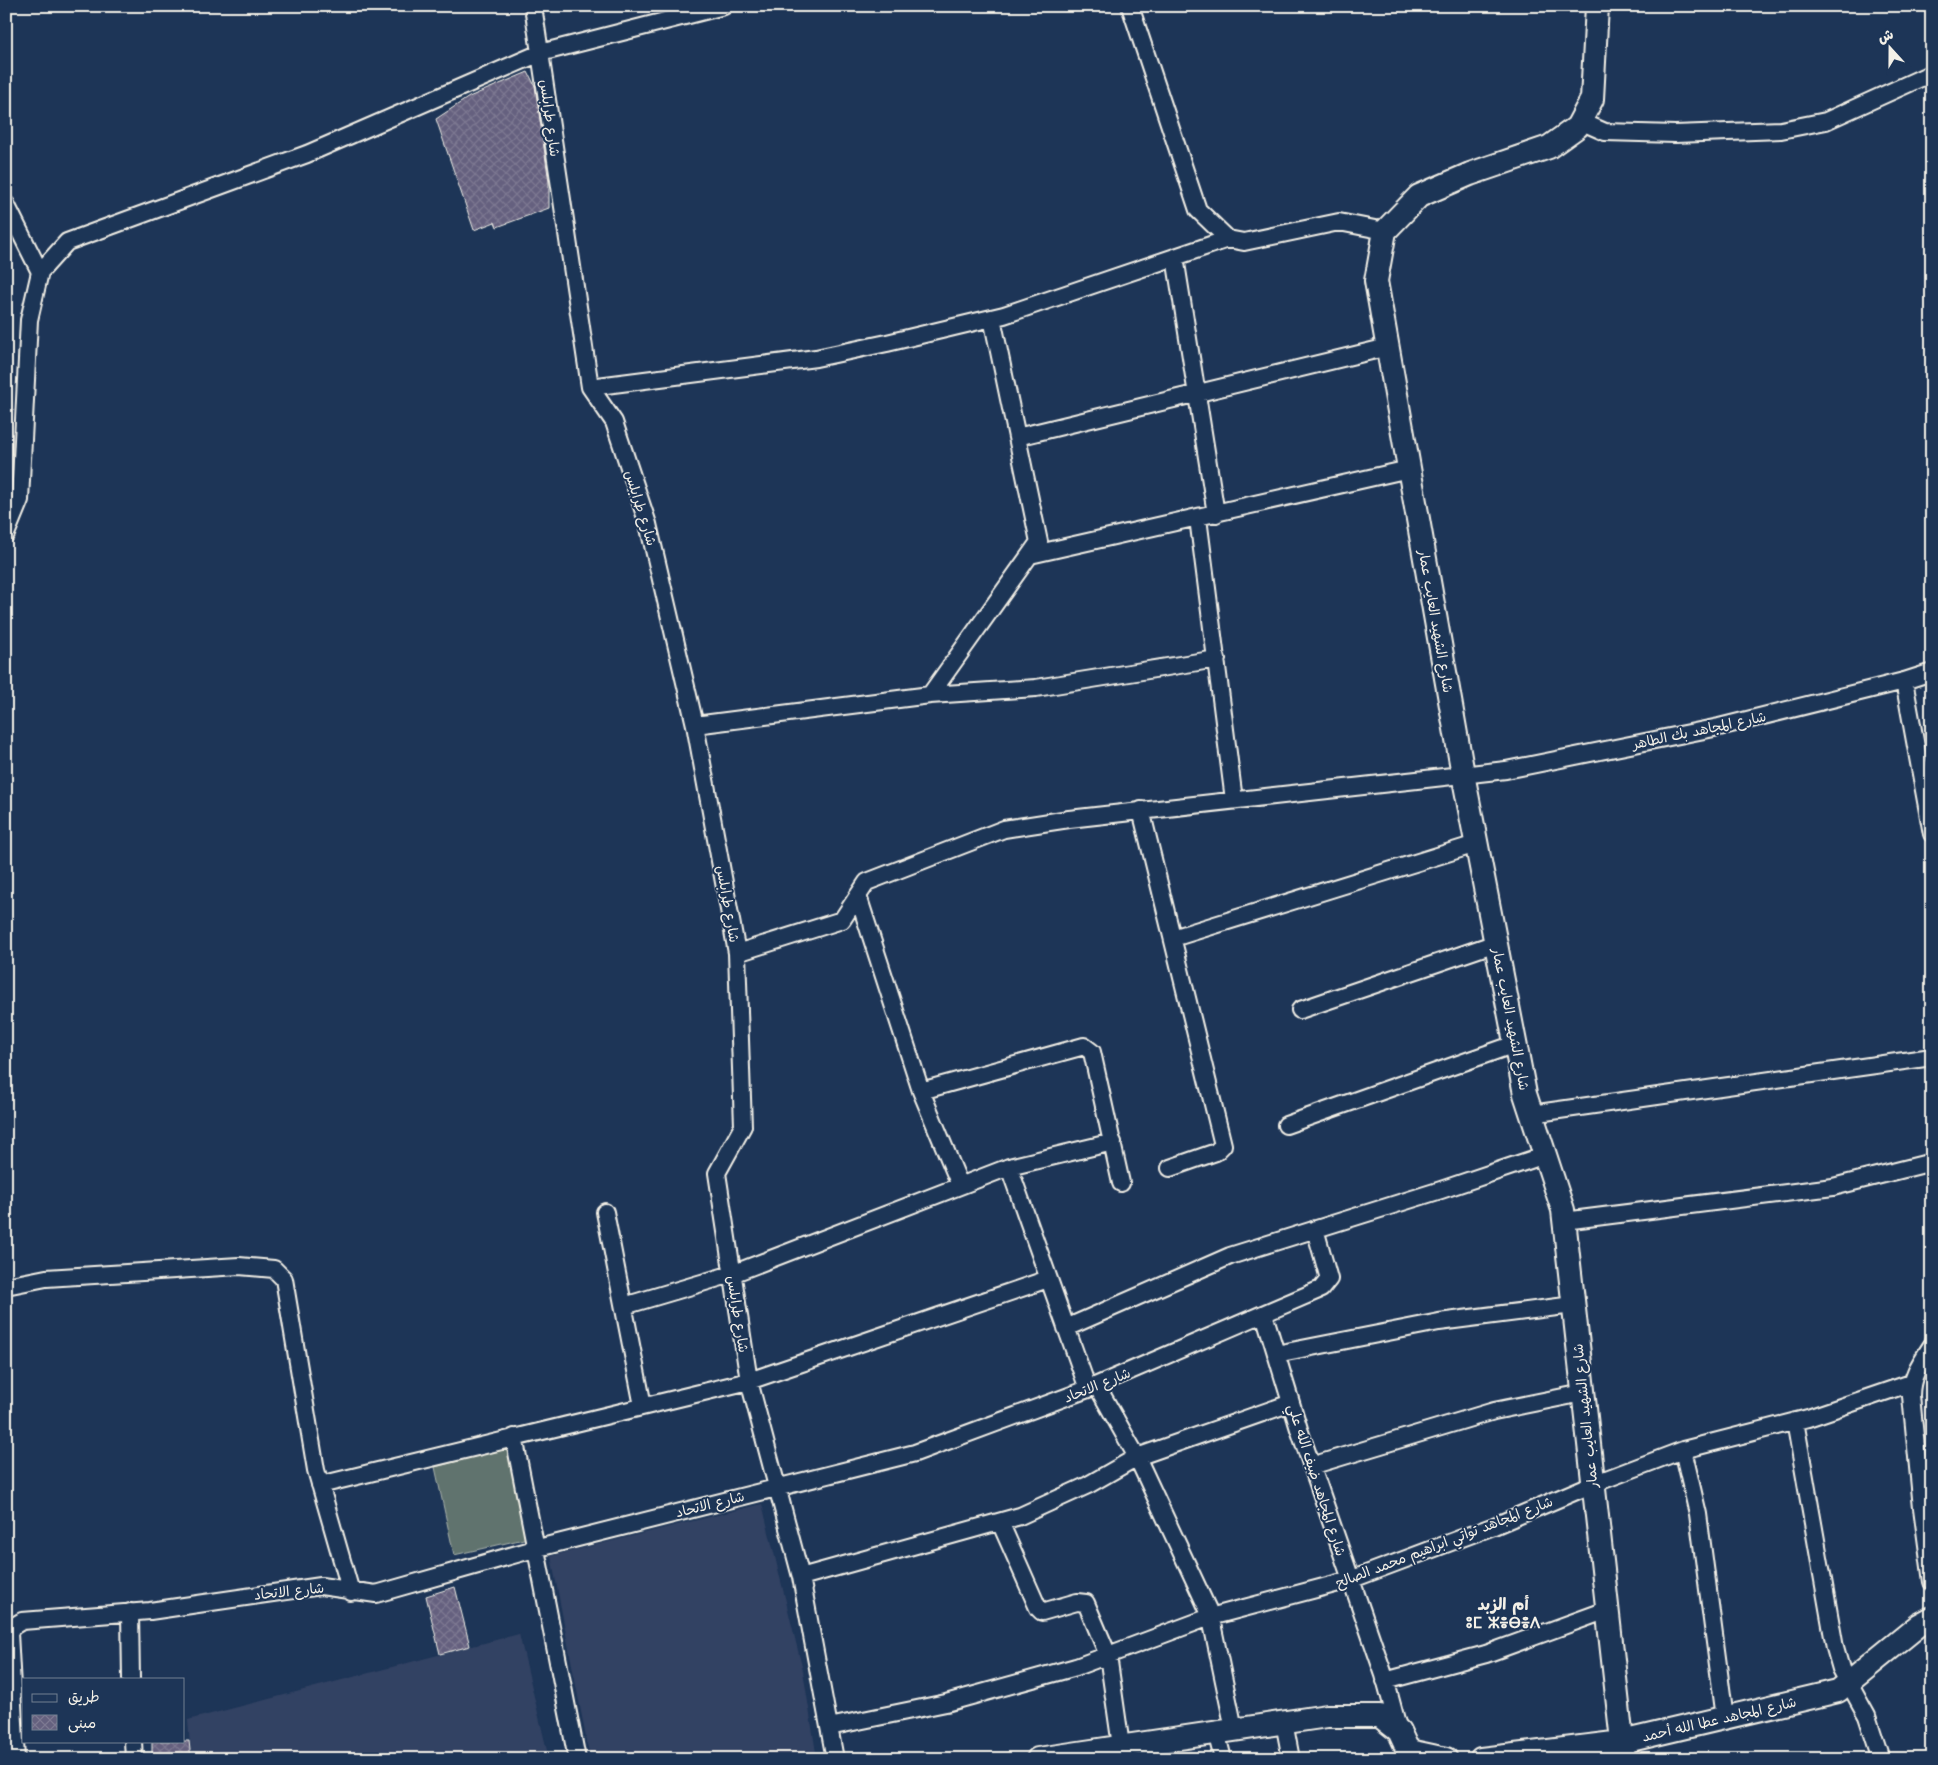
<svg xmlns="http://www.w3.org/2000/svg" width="1938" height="1765" font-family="Mali,'Playpen Sans Arabic','Noto Sans Tifinagh',sans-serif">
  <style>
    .built { fill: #334263 }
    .pitch { fill: #60736e; stroke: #aab2ab }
    .building { fill: url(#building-cross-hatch); stroke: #f4f1e8 }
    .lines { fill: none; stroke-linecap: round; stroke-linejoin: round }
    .street-casing { stroke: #f4f1e8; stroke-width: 20 }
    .secondary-casing { stroke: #f4f1e8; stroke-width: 26 }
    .street { stroke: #1d3557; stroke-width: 16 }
    .secondary { stroke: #1d3557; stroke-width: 22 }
    .labels { text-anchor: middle; stroke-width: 4; stroke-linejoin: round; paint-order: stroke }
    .street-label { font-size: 14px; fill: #f4f1e8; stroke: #1d3557 }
    .quarter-label { font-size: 16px; font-weight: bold; fill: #f4f1e8; stroke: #1d3557 }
  </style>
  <defs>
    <pattern id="building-cross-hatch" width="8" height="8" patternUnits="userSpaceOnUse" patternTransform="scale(1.25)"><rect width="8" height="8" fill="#65617f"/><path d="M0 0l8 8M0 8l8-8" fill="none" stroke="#7c7891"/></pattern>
  </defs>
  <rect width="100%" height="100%" fill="#1d3557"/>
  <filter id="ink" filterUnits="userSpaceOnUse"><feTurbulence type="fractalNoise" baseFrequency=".02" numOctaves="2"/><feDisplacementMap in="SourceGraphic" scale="10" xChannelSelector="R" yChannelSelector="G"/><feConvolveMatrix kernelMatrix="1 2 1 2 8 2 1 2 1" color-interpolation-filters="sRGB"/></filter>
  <g filter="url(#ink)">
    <!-- built -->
    <path class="built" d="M762,1504L803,1671L817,1759H600L599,1754L589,1753L551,1556Z
      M519,1634L549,1759H191L188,1720Z"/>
    <!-- pitch -->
    <path class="pitch" d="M508,1448L528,1538L454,1555L435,1467Z"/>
    <!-- building -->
    <path class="building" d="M528,72L535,86L549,182V208L497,227L495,222L474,230L436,119L469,97Z
      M455,1587L470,1646L440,1654L426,1596Z
      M152,1741H189L191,1759H152Z"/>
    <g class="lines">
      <defs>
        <path id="street" d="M533,6L590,387L614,422L648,524L695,725L737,953L743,1126L717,1173L749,1381L801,1577L835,1759
          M1130,6L1198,210L1228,239L1244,242L1339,222L1385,231
          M1580,121L1605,132L1675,134L1781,130L1826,121L1932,73
          M6,204L40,272
          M1175,257L1216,514
          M590,387L816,358L887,343L1004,315L1228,239
          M1017,437L1388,347
          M1198,518L1234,800
          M6,534L20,500L29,320L40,272L67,242L307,154L540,53L724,6
          M1030,555L1409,469
          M1904,681L1932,834
          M930,695L1039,542L992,318
          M695,725L930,695L1036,688L1217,659
          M1141,810L1223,1145L1216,1152L1170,1168
          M858,896L921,1091L960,1185
          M1173,938L1476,844
          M737,953L842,920L867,882L1004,829L1069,819L1506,770L1719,727L1904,681L1932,672
          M1300,1010L1496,943
          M921,1091L1084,1046L1092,1052L1121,1183
          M1531,1114L1932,1057
          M1286,1125L1515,1044
          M1009,1167L1088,1389
          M605,1212L643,1406
          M1564,1221L1833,1187L1932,1162
          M6,1286L46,1278L239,1266L274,1269L284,1279L316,1470L351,1592
          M624,1306L732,1274L1009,1167L1113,1142
          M1264,1314L1299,1429L1384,1675L1399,1731
          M1066,1328L1230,1256L1441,1190L1545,1155
          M1932,1345C1921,1362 1911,1375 1911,1396L1922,1508L1932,1582
          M1276,1354L1439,1322L1573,1305
          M1097,1386L1137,1457L1210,1614L1234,1729
          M1795,1421L1835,1648L1841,1669L1867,1716L1881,1759
          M514,1437L577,1759
          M1683,1450L1698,1514L1725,1718
          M1311,1466L1494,1411L1583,1393
          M320,1485L749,1381L1048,1279
          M1000,1522L1038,1608L1042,1612L1077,1602L1086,1603L1108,1655L1121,1746
          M801,1577L1020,1516L1088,1485L1137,1457L1291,1403
          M130,1612L131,1679
          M1385,1681L1486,1654L1607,1610
          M1284,1722L1291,1759
          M829,1727L946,1703L1076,1667L1210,1617L1350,1580L1494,1526L1593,1484L1683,1450L1808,1418L1911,1383
          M1216,1732L1223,1759
          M133,1741L134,1759
          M16,1759L9,1633L12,1627L22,1621L150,1611L321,1586L376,1594L538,1548L915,1453L1088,1389L1321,1289L1329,1279L1315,1229"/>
        <path id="secondary" d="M1597,6L1592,99L1577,127L1549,147L1470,174L1419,196L1385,231L1376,281L1463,774L1525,1094L1563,1210L1624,1759
          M1409,1751L1446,1759
          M1038,1759L1327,1716H1380L1399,1731L1412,1759
          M1481,1759L1622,1742L1838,1691L1919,1625L1932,1618"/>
      </defs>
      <!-- street casing -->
      <use href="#street" class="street-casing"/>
      <!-- secondary casing -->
      <use href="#secondary" class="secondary-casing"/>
      <!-- street -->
      <use href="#street" class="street"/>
      <!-- secondary -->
      <use href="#secondary" class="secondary"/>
    </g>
  </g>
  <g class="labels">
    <!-- street labels -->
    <g class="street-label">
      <text transform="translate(550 118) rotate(82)" y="5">شارع طرابلس</text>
      <text transform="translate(641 508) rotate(73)" y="5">شارع طرابلس</text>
      <text transform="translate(1436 621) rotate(80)" y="5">شارع الشهيد العايب عمار</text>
      <text transform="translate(1699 730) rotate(-12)" y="5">شارع المجاهد بك الطاهر</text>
      <text transform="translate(728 904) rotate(80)" y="5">شارع طرابلس</text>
      <text transform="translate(1511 1019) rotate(79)" y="5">شارع الشهيد العايب عمار</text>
      <text transform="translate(738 1314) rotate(81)" y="5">شارع طرابلس</text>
      <text transform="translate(1097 1385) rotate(-22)" y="5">شارع الاتحاد</text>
      <text transform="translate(1585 1416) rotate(-96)" y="5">شارع الشهيد العايب عمار</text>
      <text transform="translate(1317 1480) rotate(72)" y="5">شارع المجاهد ضيف الله علي</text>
      <text transform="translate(710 1504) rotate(-14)" y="5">شارع الاتحاد</text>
      <text transform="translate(1444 1542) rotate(-21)" y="5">شارع المجاهد تواتي ابراهيم محمد الصالح</text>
      <text transform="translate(289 1591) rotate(-6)" y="5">شارع الاتحاد</text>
      <text transform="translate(1719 1719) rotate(-13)" y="5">شارع المجاهد عطا الله أحمد</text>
    </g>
    <!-- quarter labels -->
    <g class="quarter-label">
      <text x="1503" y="1610">أم الزبد<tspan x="1503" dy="18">ⵓⵎ ⵣⴻⴱⴻⴷ</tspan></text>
    </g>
  </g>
  <!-- margin -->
  <rect width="1938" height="1765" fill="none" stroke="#1d3557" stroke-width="25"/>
  <rect x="12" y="12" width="1913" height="1740" fill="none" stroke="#f4f1e8" stroke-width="2" filter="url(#ink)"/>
  <!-- legend -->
  <rect x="22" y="1678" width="162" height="65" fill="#1d3557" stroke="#738091"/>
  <rect x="32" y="1694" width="25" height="8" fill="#1d3557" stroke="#738091"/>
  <text x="68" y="1702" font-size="15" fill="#f4f1e8">طريق</text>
  <rect x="32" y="1715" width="25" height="15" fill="url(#building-cross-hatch)" stroke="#738091"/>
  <text x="68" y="1728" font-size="15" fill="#f4f1e8">مبنى</text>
  <!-- north arrow -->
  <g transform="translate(1890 48) rotate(339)" stroke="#1d3557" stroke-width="4" paint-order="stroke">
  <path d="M0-4L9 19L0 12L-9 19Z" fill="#f4f1e8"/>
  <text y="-8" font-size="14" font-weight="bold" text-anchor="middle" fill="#f4f1e8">ش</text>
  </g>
</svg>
